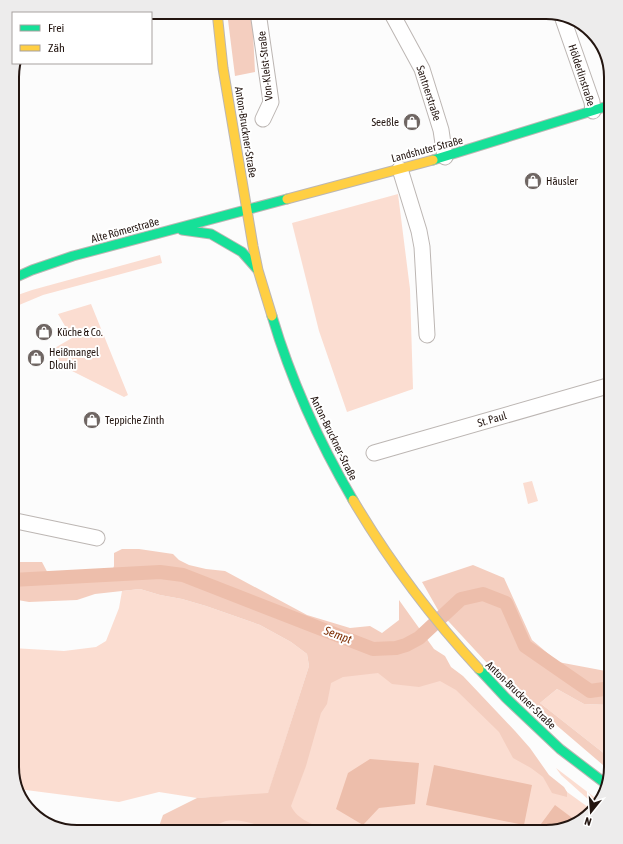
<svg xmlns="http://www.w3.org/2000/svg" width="623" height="844" font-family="'Asap Condensed',sans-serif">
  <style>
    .green { fill: #fbddd1 }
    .forest { fill: #f4cebf }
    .water { fill: #edbeab }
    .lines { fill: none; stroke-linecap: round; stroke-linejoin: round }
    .canal { stroke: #edbeab; stroke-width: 14 }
    .street-casing { stroke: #bcb6b3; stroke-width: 17 }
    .fast-casing { stroke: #bcb6b3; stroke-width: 11 }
    .slow-casing { stroke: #bcb6b3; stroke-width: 11 }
    .street { stroke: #fff; stroke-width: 15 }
    .fast { stroke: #16e098; stroke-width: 9 }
    .slow { stroke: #ffcf43; stroke-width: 9 }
    .labels { text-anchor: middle; stroke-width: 4; stroke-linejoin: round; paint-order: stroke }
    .street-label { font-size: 11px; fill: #231510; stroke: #fff }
    .poi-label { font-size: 11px; fill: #231510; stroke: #fff; text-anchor: start }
    .water-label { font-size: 12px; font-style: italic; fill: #7e2f04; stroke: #fff }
    .rim { fill: none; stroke: #231510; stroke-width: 2 }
  </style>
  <rect width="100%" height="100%" fill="#fcfcfc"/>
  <!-- green -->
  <path class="green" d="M398,194L410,289L413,389L347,412L319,331L292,223Z
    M160,255L162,263L43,295L12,308V297L32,290Z
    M91,304L128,395L124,397L62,366L53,349L72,338L58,314Z
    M532,481L538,501L528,504L523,483Z
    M140,589L160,595L182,599L206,606L260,625L291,642L307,654L309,666L268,794L197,798L159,792L119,802L18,789L12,766V648L64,651L96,647L106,641L119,608L122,591Z
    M332,648L445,667L545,776L592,810L578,823L546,832H157L284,799Z
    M557,689L584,704L611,705V751L606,755L540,703Z
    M556,768L598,800L595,803L590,801L561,775Z"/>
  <!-- forest -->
  <path class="forest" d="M227,12H252L255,72L235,76Z
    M122,549H139L173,554L179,560L189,565L206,569L225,571L307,615L350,628L370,626L382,633L399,620V600L434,649L445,656L451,667L463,676L515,731L530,748L549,775L564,787L567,792V797L552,793L543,777L531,768L513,758L499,732L456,690L440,681L419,687L392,684L378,673L343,677L331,683L327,704L321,713L306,766L291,806C298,821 314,823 326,832C313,832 299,833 286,832C268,830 242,817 226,821C218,823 212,830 204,832H157L163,815L197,798L268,793L309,666L307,654L291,642L260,625L206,606L182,599L160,595L140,589L95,594L77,600L29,602L12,599V562H42L53,583L110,578L114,566V553Z
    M473,565L504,578L532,640L558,662L611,672V705L584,704L557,689L540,703L606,755L611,751L610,771L499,676L438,610L422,582Z"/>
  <!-- water -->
  <path class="water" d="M370,759L419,763L415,804L379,808L363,825L336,809L348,773Z
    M434,765L532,785L524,825L426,805Z
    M555,805L579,823L543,832L538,828Z"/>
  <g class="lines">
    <!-- canal -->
    <path class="canal" d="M12,580L160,572L183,575L373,649L396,648L406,645L419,638L461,599L483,594L506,603L525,646L590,691L611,688"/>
    <defs>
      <path id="street" d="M258,12L271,102L263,119
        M391,12L422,69L441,130L445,157
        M562,16L592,102L593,111
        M400,169L419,231L422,247L427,335
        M374,453L611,385
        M12,523L16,521L97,538"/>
      <path id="fast" d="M433,160L611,105
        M182,230L211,234L242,252L257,269
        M12,279L32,270L73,256L287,199
        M272,316C291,380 319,442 353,500
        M479,669L506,698L560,749L606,784"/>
      <path id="slow" d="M217,12L223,68L253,246L258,270L272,316
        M287,199L433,160
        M353,500C389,561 431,617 479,669"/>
    </defs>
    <!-- street casing -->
    <use href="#street" class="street-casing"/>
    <!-- fast casing -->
    <use href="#fast" class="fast-casing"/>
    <!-- slow casing -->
    <use href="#slow" class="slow-casing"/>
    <!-- street -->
    <use href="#street" class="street"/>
    <!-- fast -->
    <use href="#fast" class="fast"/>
    <!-- slow -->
    <use href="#slow" class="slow"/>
  </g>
  <!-- icons -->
  <defs>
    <symbol id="shop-disc" viewBox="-11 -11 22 22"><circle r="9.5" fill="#6f6663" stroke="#fff"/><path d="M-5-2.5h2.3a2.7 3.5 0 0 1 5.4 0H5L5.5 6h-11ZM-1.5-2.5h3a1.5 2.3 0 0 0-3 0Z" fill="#fff"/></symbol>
  </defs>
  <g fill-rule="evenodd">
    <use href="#shop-disc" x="402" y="112" width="20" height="20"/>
    <use href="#shop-disc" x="523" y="171" width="20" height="20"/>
    <use href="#shop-disc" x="34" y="322" width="20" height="20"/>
    <use href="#shop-disc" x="26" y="348" width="20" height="20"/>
    <use href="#shop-disc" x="82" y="410" width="20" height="20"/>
  </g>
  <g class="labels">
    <!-- street labels -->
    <g class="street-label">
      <text transform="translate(265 66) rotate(-96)" y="4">Von-Kleist-Straße</text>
      <text transform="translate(582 75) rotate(72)" y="4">Hölderlinstraße</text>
      <text transform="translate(429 93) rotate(72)" y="4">Santnerstraße</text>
      <text transform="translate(246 132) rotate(81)" y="4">Anton-Bruckner-Straße</text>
      <text transform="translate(427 149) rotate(-15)" y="4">Landshuter Straße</text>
      <text transform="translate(125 230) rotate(-15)" y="4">Alte Römerstraße</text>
      <text transform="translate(492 419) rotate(-16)" y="4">St. Paul</text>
      <text transform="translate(334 438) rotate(64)" y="4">Anton-Bruckner-Straße</text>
      <text transform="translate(521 695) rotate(44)" y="4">Anton-Bruckner-Straße</text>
    </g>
    <!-- poi labels -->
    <g class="poi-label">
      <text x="399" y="126" text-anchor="end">Seeßle</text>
      <text x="546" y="185">Häusler</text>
      <text x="57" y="336">Küche &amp; Co.</text>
      <text x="49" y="356">Heißmangel<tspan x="49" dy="13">Dlouhi</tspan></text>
      <text x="105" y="424">Teppiche Zinth</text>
    </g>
    <!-- water labels -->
    <g class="water-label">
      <text transform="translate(338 635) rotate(21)" y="4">Sempt</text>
    </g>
  </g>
  <!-- crop -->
  <path d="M0 0H623V844H0ZM77 19H546A58 58 0 0 1 604 77V767A58 58 0 0 1 546 825H77A58 58 0 0 1 19 767V77A58 58 0 0 1 77 19Z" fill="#edecec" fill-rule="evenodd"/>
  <path class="rim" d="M77 19H546A58 58 0 0 1 604 77V767A58 58 0 0 1 546 825H77A58 58 0 0 1 19 767V77A58 58 0 0 1 77 19Z"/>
  <!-- legend -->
  <rect x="12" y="12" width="140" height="52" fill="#ffffff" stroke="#a7a19f"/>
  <rect x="20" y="25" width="20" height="6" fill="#16e098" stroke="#a7a19f"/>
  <text x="48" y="32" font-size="12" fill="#231510">Frei</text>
  <rect x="20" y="45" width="20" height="6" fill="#ffcf43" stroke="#a7a19f"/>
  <text x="48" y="52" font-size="12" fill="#231510">Zäh</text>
  <!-- north arrow -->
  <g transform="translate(591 812) rotate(197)" stroke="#ffffff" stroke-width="3" paint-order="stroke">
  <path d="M0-3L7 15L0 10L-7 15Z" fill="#231510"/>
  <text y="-6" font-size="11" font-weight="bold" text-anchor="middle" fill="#231510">N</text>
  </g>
</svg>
